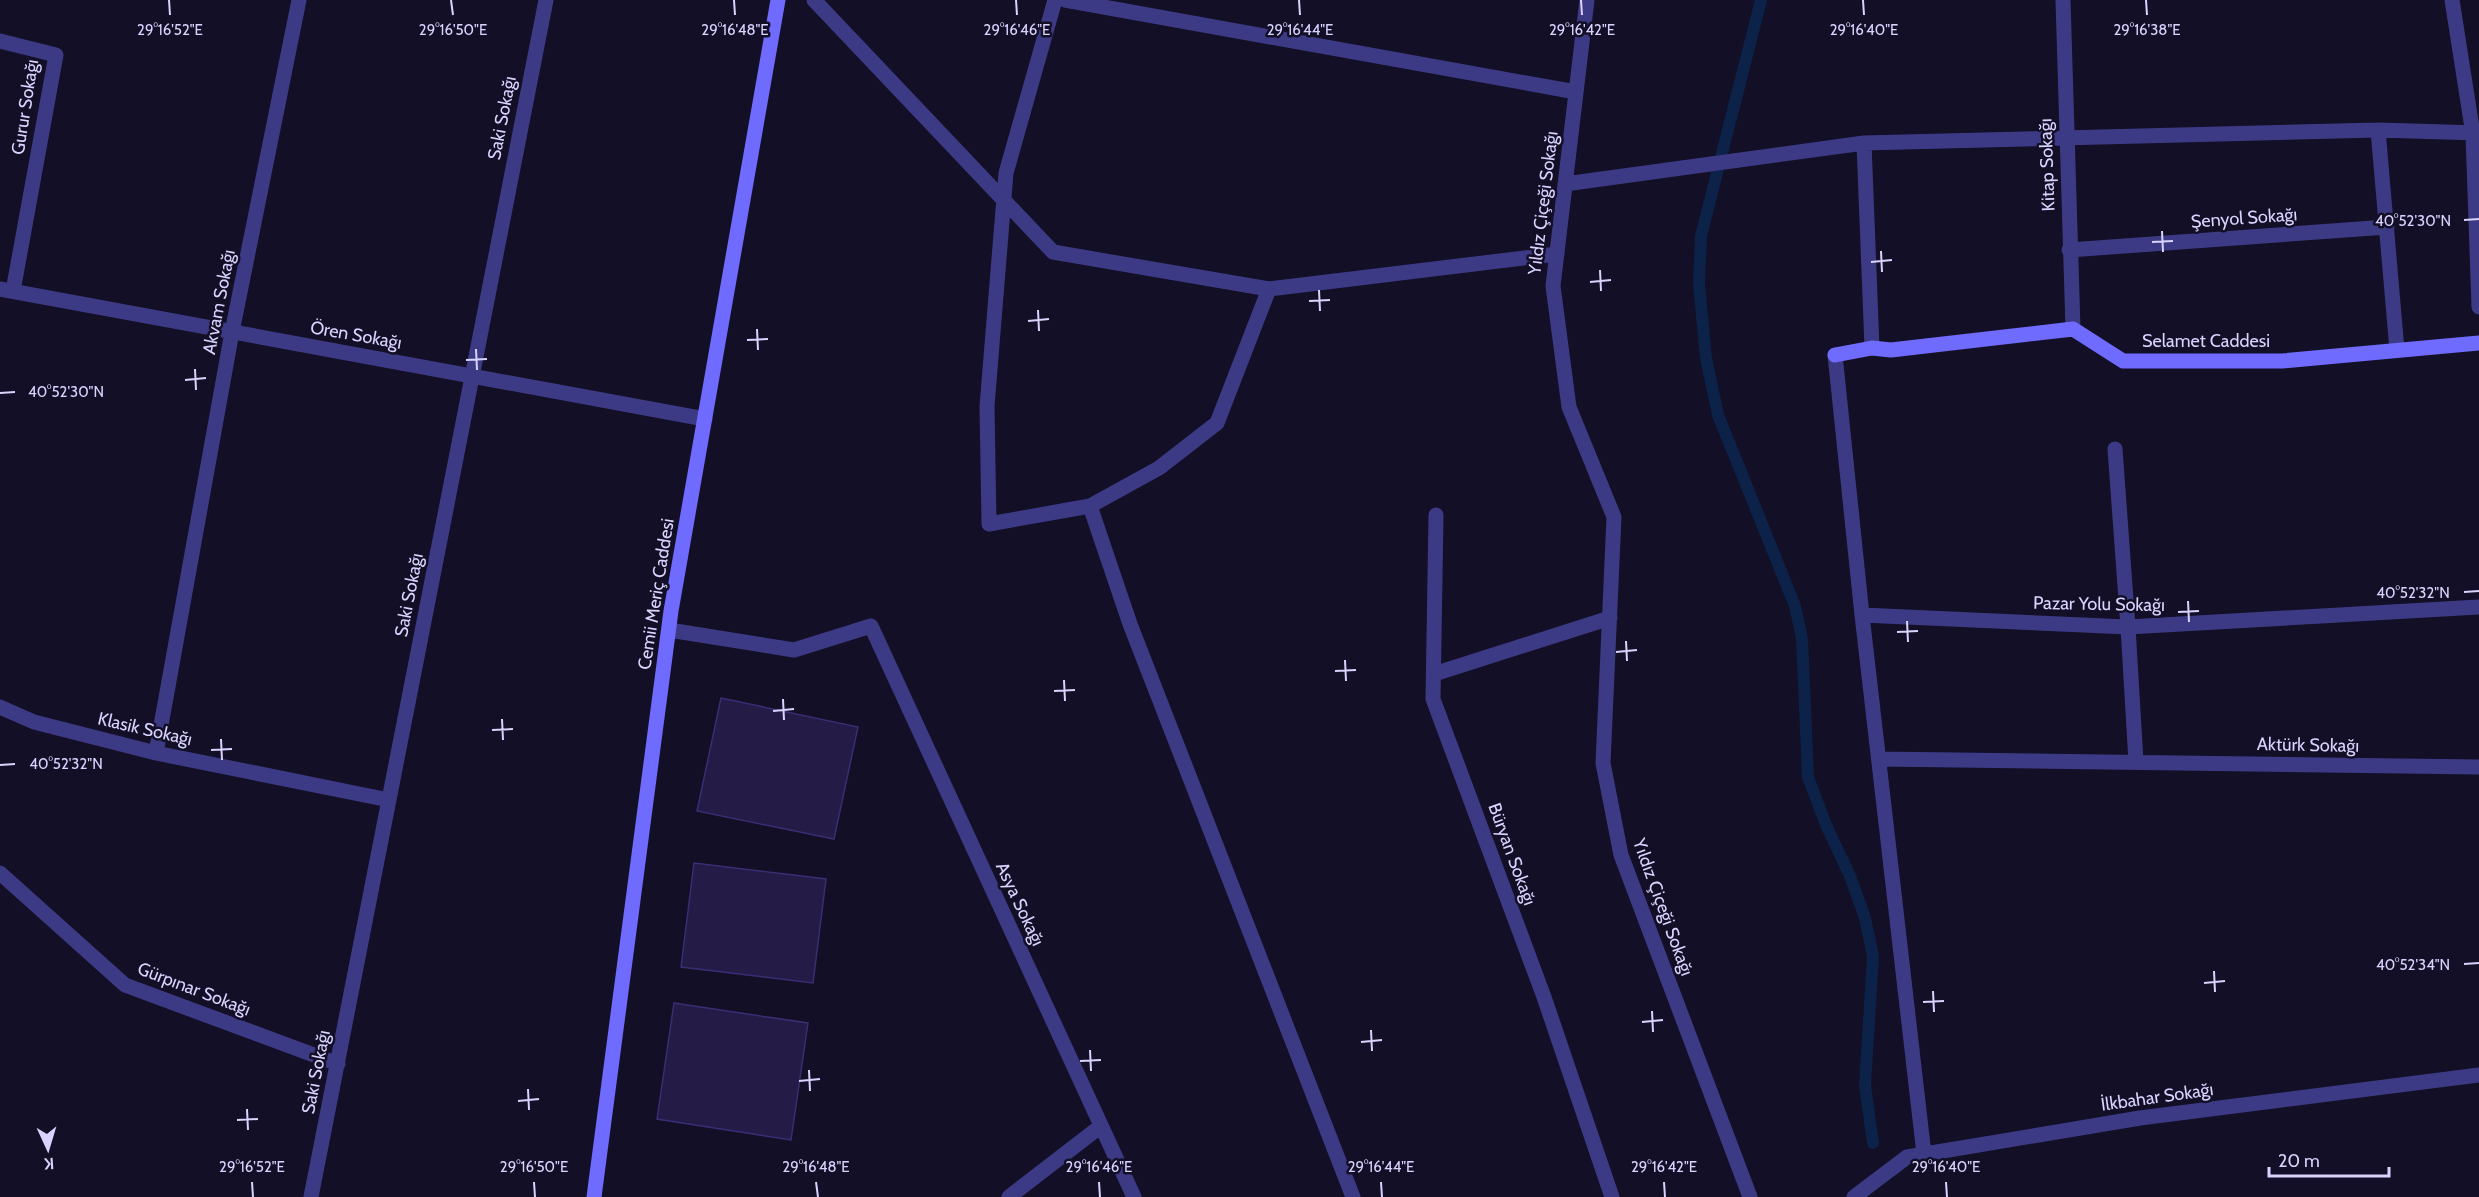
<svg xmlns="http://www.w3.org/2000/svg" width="2479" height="1197" font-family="Cabin,sans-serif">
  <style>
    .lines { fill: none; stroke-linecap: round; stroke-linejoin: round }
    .stream { stroke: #0c2248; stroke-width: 12 }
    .building { fill: #241b47; stroke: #3b2d73; stroke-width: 1.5 }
    .lane { stroke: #3d3a85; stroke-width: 15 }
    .street { stroke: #3d3a85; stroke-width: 15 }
    .secondary { stroke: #6f6bff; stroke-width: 15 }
    .ticks { fill: none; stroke: #d9d4ff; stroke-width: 2 }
    .labels { text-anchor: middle; stroke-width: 5; stroke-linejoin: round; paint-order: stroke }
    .street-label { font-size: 18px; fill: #d9d4ff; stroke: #130f26 }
    .ticks-label { font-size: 15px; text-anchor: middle; fill: #d9d4ff; stroke: #130f26; stroke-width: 5; stroke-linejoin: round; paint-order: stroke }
  </style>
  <rect width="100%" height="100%" fill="#130f26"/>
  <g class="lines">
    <!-- stream -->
    <path class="stream" d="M1761,0L1701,236L1699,284L1706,358L1718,415L1795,606L1802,638L1808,777L1826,825L1850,876L1865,918L1873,956L1865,1085L1873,1143"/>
  </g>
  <!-- building -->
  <path class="building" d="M721,698L858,727L834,839L697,811Z
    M694,863L826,879L813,983L681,967Z
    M674,1003L808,1023L791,1140L657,1119Z"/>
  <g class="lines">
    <!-- lane -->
    <path class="lane" d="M2115,449L2128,627"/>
    <!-- street -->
    <path class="street" d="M814,0L1053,252L1269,289
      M1055,0L1006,173L987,406L989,524L1090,506L1159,468L1217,423L1269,289L1557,254
      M1065,0L1576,92
      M1587,0L1553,286L1569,407L1614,517L1603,763L1621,855L1750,1197
      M2063,0L2073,329
      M2452,0L2473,134L2479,307
      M0,41L56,55L13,291
      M2378,130L2397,350
      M1864,143L1872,348
      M1565,184L1864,143L2378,130L2479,133
      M2069,250L2387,227
      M0,289L705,419
      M1835,355L1862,615L1924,1154
      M1090,506L1130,624L1353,1197
      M1436,515L1433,699L1544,997L1612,1197
      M1862,615L2128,627L2479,607
      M2128,627L2136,762
      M669,630L794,650L871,626L1134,1197
      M1434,674L1610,618
      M0,707L34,722L156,753L389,800
      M156,753L232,332L299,0
      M1880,759L2479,767
      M0,873L125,985L338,1064
      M311,1197L546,0
      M1009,1197L1101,1126
      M1854,1197L1907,1157L2140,1118L2479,1075"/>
    <!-- secondary -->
    <path class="secondary" d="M1835,355L1872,348L1891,350L2073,329L2123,361H2282L2479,343
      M594,1197L671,611L778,0"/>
  </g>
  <!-- ticks -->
  <path class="ticks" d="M169,0L170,15M451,0L453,15M734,0L735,15M1016,0L1017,15M1299,0L1300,15M1581,0L1582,15M1863,0L1864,15M2146,0L2147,15M2464,220L2479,219M2162,231L2163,252M2152,242L2173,241M1881,251L1882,272M1871,262L1892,260M1600,270L1601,291M1590,282L1611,280M1319,290L1320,311M1309,301L1330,300M1038,310L1039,331M1028,321L1049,319M757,329L758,350M747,340L768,339M476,349L477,370M466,360L487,359M195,369L196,390M185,380L206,378M0,393L15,392M2464,592L2479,591M2188,601L2189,622M2178,612L2199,611M1907,621L1908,642M1897,632L1918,631M1626,641L1627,661M1616,652L1637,650M1345,660L1346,681M1335,671L1356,670M1064,680L1065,701M1054,691L1075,690M783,699L784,720M773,711L794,709M502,719L503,740M492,730L513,729M221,739L222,760M211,750L232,749M0,765L15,764M2464,964L2479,963M2214,971L2215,992M2204,983L2225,981M1933,991L1934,1012M1923,1002L1944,1001M1652,1011L1653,1032M1642,1022L1663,1020M1371,1030L1372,1051M1361,1042L1382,1040M1090,1050L1091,1071M1080,1061L1101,1060M809,1070L810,1091M799,1081L820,1079M528,1089L529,1110M518,1101L539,1099M247,1109L248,1130M237,1120L258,1119M252,1182L253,1197M534,1182L535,1197M816,1182L818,1197M1099,1182L1100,1197M1381,1182L1382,1197M1664,1182L1665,1197M1946,1182L1947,1197"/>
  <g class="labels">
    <!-- street labels -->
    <g class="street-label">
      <text transform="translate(25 107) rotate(-81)" y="6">Gurur Sokağı</text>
      <text transform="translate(502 118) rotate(-79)" y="6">Saki Sokağı</text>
      <text transform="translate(2047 165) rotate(-92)" y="6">Kitap Sokağı</text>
      <text transform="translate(1543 203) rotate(-83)" y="6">Yıldız Çiçeği Sokağı</text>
      <text transform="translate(2244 218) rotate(-4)" y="6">Şenyol Sokağı</text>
      <text transform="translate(219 302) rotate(-79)" y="6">Akvam Sokağı</text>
      <text transform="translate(356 335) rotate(10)" y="6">Ören Sokağı</text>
      <text x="2206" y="347">Selamet Caddesi</text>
      <text transform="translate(656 594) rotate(-81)" y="6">Cemii Meriç Caddesi</text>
      <text transform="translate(409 595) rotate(-79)" y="6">Saki Sokağı</text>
      <text transform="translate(2099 604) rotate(1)" y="6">Pazar Yolu Sokağı</text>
      <text transform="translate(145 729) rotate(13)" y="6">Klasik Sokağı</text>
      <text transform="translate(2308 745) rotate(1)" y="6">Aktürk Sokağı</text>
      <text transform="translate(1512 854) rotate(70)" y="6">Büryan Sokağı</text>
      <text transform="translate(1020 904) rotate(65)" y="6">Asya Sokağı</text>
      <text transform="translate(1663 907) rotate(70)" y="6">Yıldız Çiçeği Sokağı</text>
      <text transform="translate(194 989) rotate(21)" y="6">Gürpınar Sokağı</text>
      <text transform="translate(316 1072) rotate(-79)" y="6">Saki Sokağı</text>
      <text transform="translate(2157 1097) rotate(-8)" y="6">İlkbahar Sokağı</text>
    </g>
  </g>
  <g class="ticks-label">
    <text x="170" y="35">29°16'52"E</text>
    <text x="453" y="35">29°16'50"E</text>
    <text x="735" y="35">29°16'48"E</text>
    <text x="1017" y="35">29°16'46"E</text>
    <text x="1300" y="35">29°16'44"E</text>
    <text x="1582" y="35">29°16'42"E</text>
    <text x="1864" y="35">29°16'40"E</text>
    <text x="2147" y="35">29°16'38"E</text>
    <text x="2413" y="226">40°52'30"N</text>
    <text x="66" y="397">40°52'30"N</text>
    <text x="2413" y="598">40°52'32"N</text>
    <text x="66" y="769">40°52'32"N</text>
    <text x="2413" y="970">40°52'34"N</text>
    <text x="252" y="1172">29°16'52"E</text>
    <text x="534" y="1172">29°16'50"E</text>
    <text x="816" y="1172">29°16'48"E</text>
    <text x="1099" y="1172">29°16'46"E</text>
    <text x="1381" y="1172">29°16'44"E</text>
    <text x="1664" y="1172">29°16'42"E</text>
    <text x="1946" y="1172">29°16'40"E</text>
  </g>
  <!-- north arrow -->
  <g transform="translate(48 1149) rotate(176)" stroke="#130f26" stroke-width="4.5" paint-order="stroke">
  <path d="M0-4.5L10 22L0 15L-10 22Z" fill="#d9d4ff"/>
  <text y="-9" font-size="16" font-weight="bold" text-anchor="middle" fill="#d9d4ff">K</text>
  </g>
  <!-- scale -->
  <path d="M2269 1167v9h120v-9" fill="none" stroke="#d9d4ff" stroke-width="3"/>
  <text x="2278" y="1167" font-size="18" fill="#d9d4ff" stroke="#130f26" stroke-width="4.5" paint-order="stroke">20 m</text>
</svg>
